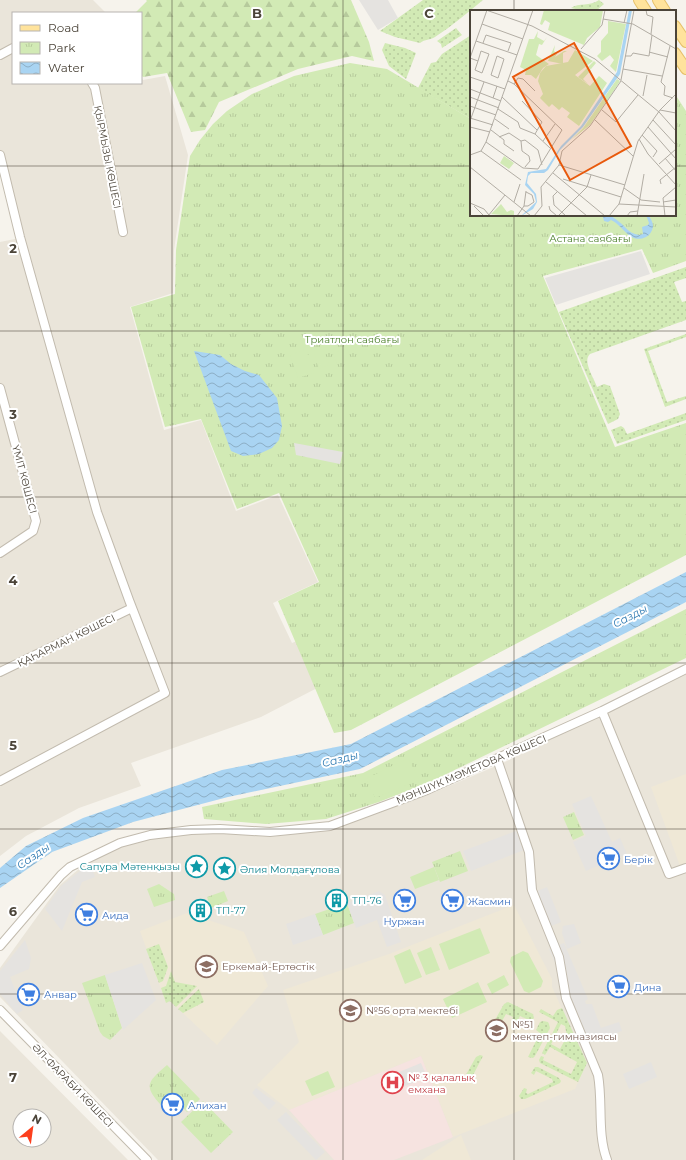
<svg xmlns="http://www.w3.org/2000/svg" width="686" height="1160" font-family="Montserrat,sans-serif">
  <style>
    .residential { fill: #eae5da; fill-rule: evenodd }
    .education { fill: #efe8d6 }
    .medical { fill: #f6e3e0 }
    .grass { fill: url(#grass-dots) }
    .forest { fill: url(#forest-firs) }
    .park { fill: url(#park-tufts) }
    .pitch { fill: #d2eab5 }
    .parking { fill: #e5e3e0 }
    .water { fill: url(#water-waves) }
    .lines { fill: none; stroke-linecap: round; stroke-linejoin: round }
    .minor-casing { stroke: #c2bbae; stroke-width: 10 }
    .major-casing { stroke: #e6c16a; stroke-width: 12 }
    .minor { stroke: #fff; stroke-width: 8 }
    .major { stroke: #ffe39c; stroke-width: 10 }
    .grid { fill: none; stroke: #4b4439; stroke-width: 1; stroke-opacity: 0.55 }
    .labels { text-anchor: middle; stroke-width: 4; stroke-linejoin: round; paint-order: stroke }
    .street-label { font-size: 10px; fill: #4b4439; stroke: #fff }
    .park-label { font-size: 10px; fill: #4a7f2a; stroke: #fff }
    .shop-label { font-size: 10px; fill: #366cbe; stroke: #fff; text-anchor: start }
    .culture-label { font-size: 10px; fill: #0d838f; stroke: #fff; text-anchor: start }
    .education-label { font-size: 10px; fill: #785e54; stroke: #fff; text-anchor: start }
    .health-label { font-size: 10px; fill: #be3a42; stroke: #fff; text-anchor: start }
    .water-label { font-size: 11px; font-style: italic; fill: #2e7ab2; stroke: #fff }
    .inset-road { fill: none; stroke: #b2ada4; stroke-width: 1 }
    .view { fill: #e8590c; fill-opacity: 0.15; stroke: #e8590c; stroke-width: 2 }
    .inset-edge { fill: none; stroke: #4b4439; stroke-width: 2 }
    .grid-label { font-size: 13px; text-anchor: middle; font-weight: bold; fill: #4b4439; stroke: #fff; stroke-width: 4; stroke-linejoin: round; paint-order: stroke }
  </style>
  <defs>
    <pattern id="grass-dots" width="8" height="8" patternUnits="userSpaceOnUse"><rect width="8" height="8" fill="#d2eab5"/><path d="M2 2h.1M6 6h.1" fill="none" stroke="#b6ca9c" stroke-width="1.8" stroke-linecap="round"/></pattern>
    <pattern id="forest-firs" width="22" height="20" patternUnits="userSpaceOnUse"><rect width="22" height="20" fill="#d2eab5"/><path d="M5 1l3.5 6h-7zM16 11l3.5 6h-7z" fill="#b6ca9c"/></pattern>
    <pattern id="park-tufts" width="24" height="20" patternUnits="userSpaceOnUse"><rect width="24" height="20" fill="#d2eab5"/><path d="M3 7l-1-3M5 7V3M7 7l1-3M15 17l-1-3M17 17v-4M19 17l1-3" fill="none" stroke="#b6ca9c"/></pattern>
    <pattern id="water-waves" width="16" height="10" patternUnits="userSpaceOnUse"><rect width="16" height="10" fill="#a9d4f2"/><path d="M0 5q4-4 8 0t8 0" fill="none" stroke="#8caec5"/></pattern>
  </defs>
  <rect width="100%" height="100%" fill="#f6f3ec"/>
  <!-- residential -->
  <path class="residential" d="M0,0H93L106,13H13V83H141V78L143,80L165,76L188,155L174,250L173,293L130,307L164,430L201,420L236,511L278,495L318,582L273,603L292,643L331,626L352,670L261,717L131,763L141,786L79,808L26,836L0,856V242L20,238L0,155Z
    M686,672V1160H158L0,997V968L60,885L99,852L150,839L210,832L270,837L329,830L428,795L503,763Z
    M0,1031L128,1160H0ZM20,1116H44V1140H20Z"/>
  <!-- education -->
  <path class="education" d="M686,774V864L680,866L651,787Z
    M514,905L552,979V987L587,1063L575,1089L453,1137L421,1056L289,1110L257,1085L299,1042L283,990L389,954Z
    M187,913L244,932L268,986L217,1045L170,1001L166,1003L140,931Z
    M461,1135L471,1160H422Z"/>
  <!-- medical -->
  <path class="medical" d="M421,1056L453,1137L451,1138L394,1160H334L289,1110Z"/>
  <!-- grass -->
  <path class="grass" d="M423,0H483C467,13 452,26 435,37C430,40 425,39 420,43L395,37L380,31Z
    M599,0L604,4L596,11H584L571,8C579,2 590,7 599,0Z
    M456,28L462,35L442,48L441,44L437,41Z
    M471,35V119L418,88L431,63L436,62L442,54Z
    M385,43L405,48L416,53L406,79L389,66L382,50Z
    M686,267V278L674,282L682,302L686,301V320L590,354C582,361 594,378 597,387L604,384L610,386L620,414L618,419L608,424L559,312Z
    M686,334V337L648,351L667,402L686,396V399L665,407L644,349Z
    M686,413V420L617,444L611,430L621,426L624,428L627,434Z
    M159,944L168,967L163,981L159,983L146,949Z
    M171,971L175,982L197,986L176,1007L170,1001L166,1003L161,988L166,986Z
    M199,989L204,1002L183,1013L178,1009Z
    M508,1002L533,1014L534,1018L531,1021L520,1016L517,1022L512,1019L513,1017L506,1014L494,1035L491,1031V1027L504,1004Z
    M562,1008L587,1063L578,1082L540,1063L539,1060L541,1056L544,1057L543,1060L571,1074L577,1062L550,1047L545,1055L542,1053L549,1039L553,1041L551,1044L560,1049L567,1036L565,1026L561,1024L554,1038L551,1036L558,1022L539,1012L541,1009L553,1016L557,1010Z
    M543,1021L548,1022L549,1024L550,1028L535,1056L533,1058L528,1057L540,1033L536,1030L540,1022Z
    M480,1055L483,1056L471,1079L463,1080L476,1057Z
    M535,1067H538L559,1078L561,1081L560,1083L525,1099H521L519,1096L524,1088L527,1089L526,1093L528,1094L553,1082L552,1079L536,1071L534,1075L531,1073Z"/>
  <!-- forest -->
  <path class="forest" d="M146,0H351L369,42L374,61L352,56L298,69L219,102L205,130L191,132L167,73L143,77L141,75V13H135L147,1Z"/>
  <!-- park -->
  <path class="park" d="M350,63L387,69L471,119V215H675V94L686,111V261L653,273L642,249L543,276L615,447L686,423V555L351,730L334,733L278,601L319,582L279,493L237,509L201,419L165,427L131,307L175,294L176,250L190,156L200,140L213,124L227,111L252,94L294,76Z
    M686,609V658L432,781L379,802L326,819L266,824L204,819L202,807L363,773Z
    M574,812L584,835L573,840L563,817Z
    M460,851L468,871L440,882L432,862Z
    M159,884L174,894L175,900L154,907L147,889Z
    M224,891L228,901L211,908L207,897Z
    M347,903L354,923L323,935L315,914Z
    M105,975L122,1028L110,1040L103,1036L100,1032L82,983Z
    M167,1065L200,1099L187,1112L171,1096L161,1105C142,1085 149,1081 167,1065Z
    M203,1101L233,1132L211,1153L181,1122Z"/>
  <!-- pitch -->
  <path class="pitch" d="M323,347L329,365L319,369L313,351Z
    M347,348L351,359L337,364L333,353Z
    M306,349L314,373L298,378L290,355Z
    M408,758L419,780L375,798L366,779Z
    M434,867L439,880L415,889L410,877Z
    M480,928L490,953L449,970L439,944Z
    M431,947L440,970L426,975L417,953Z
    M410,949L422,977L405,984L394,956Z
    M523,951L528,953L543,981L541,987L529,993L524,991L510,962L511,957Z
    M504,975L509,985L492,994L487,984Z
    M478,982L487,1002L452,1018L443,999Z
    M328,1071L335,1087L312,1096L305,1081Z"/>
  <!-- parking -->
  <path class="parking" d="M359,0H388L398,18L378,30Z
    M641,251L650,274L556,305L545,278Z
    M294,443L343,452L340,464L296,455Z
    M591,796L612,842L620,838L627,854L616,859L612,851L599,857L602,864L586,871L573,842L586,836L572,804Z
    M516,831L524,850L471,871L463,851Z
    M90,863L95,877L82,882L62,931L45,909L61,886Z
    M547,887L561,922L549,927L535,892Z
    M379,891L385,895L401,942L387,947L377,920L356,928L347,903Z
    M315,914L323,935L293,945L286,924Z
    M574,924L581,943L567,949L562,933L563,926Z
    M25,940L31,958L29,969L10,977L23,1010L17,1014L0,994V971Z
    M564,943L588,999L585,1001L586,1004H592L601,1028L619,1022L622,1031L592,1042L589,1040L549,949Z
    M142,963L156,1000L123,1030L105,975Z
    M651,1062L657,1077L629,1089L623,1074Z
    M421,1063L427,1077L393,1091L387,1077Z
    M256,1088L276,1103L269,1110L252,1093Z
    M286,1112L325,1152L316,1160L277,1120Z"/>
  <!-- water -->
  <path class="water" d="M604,215H610C613,218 615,218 618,221C627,227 627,233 639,235L643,234L642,227L648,225L649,223L646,215H648C651,219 653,222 653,227C652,231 650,235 646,237C630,245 623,225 611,220L608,222L604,221L603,217Z
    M194,351L220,355L231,364L245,371L259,375L277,398L282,426L279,440L272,448L259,454L243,456L231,451Z
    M686,572V602L360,769L228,797L133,822L52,852L0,888V868L26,846L83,818L222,770L351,744Z"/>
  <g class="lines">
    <defs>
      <path id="minor" d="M0,55L13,48
        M92,83L95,88L123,232
        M0,155L20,237L97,512L129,600L165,693L0,781
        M0,388L36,521L33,531L0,553
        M0,672L132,608
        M602,711L669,874L686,868
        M497,759L529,852L532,890L559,957L566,998L598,1075C603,1103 597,1133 607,1160
        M0,946L61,875L70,867L120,843L150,835L191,830L220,829L270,832L330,826L427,790L602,711L686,669
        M0,1010L147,1160"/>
      <path id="major" d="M639,0L646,11
        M658,0L665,11
        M675,26L686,42
        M675,53L686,69"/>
    </defs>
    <!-- minor casing -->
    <use href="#minor" class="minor-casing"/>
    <!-- major casing -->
    <use href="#major" class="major-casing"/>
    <!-- minor -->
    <use href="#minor" class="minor"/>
    <!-- major -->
    <use href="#major" class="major"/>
  </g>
  <!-- grid -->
  <path class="grid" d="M172,0V1160M343,0V1160M514,0V11M0,166H471M675,166H686M514,215V1160M0,331H686M0,497H686M0,663H686M0,829H686M0,994H686"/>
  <!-- icons -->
  <defs>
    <symbol id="supermarket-ring" viewBox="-11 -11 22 22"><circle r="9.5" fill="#fff" stroke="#3f7fe0" stroke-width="1.5"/><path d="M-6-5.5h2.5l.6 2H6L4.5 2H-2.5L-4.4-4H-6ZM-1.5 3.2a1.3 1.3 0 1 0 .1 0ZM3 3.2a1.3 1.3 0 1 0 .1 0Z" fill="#3f7fe0"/></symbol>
    <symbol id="sight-ring" viewBox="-11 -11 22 22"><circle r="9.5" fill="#fff" stroke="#0f9aa8" stroke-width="1.5"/><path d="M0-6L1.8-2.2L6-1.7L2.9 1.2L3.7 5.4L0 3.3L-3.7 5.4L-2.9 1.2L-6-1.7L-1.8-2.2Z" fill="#0f9aa8"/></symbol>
    <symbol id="building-ring" viewBox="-11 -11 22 22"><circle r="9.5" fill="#fff" stroke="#0f9aa8" stroke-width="1.5"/><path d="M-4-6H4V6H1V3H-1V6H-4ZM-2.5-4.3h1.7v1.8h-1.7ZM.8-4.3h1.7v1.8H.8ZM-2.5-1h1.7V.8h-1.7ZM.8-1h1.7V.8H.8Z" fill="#0f9aa8"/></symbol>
    <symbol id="school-ring" viewBox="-11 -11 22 22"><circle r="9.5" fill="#fff" stroke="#8d6e63" stroke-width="1.5"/><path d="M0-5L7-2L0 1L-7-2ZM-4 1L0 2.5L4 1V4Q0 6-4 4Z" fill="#8d6e63"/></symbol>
    <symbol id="hospital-ring" viewBox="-11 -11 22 22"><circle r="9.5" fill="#fff" stroke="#e0444e" stroke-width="1.5"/><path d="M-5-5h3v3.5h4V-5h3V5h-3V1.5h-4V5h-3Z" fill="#e0444e"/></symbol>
  </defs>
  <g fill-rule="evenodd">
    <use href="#supermarket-ring" x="596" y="846" width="25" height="25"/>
    <use href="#sight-ring" x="184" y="854" width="25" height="25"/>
    <use href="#sight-ring" x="212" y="856" width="25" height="25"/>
    <use href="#building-ring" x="324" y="888" width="25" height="25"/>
    <use href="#supermarket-ring" x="392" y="888" width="25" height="25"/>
    <use href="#supermarket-ring" x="440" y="888" width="25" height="25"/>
    <use href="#building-ring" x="188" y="898" width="25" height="25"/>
    <use href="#supermarket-ring" x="74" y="902" width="25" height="25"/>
    <use href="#school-ring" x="194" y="954" width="25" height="25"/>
    <use href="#supermarket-ring" x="606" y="974" width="25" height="25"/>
    <use href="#supermarket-ring" x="16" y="982" width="25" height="25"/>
    <use href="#school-ring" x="338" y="998" width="25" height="25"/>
    <use href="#school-ring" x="484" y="1018" width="25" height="25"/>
    <use href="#hospital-ring" x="380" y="1070" width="25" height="25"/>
    <use href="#supermarket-ring" x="160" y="1092" width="25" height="25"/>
  </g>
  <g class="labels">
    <!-- street labels -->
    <g class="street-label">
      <text transform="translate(108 157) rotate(79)" y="4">ҚЫРМЫЗЫ КӨШЕСІ</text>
      <text transform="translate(25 479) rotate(75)" y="4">ҮМІТ КӨШЕСІ</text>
      <text transform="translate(66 640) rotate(-26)" y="4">ҚАҺАРМАН КӨШЕСІ</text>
      <text transform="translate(471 769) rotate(-23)" y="4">МӘНШҮК МӘМЕТОВА КӨШЕСІ</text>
      <text transform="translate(73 1085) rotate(46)" y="4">ӘЛ-ФАРАБИ КӨШЕСІ</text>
    </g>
    <!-- park labels -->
    <g class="park-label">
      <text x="590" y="242">Астана саябағы</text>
      <text x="352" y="343">Триатлон саябағы</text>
    </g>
    <!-- shop labels -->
    <g class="shop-label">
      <text x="624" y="863">Берік</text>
      <text x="468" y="905">Жасмин</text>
      <text x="102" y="919">Аида</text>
      <text x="404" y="925" text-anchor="middle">Нуржан</text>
      <text x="634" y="991">Дина</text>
      <text x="44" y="998">Анвар</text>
      <text x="188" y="1109">Алихан</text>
    </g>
    <!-- culture labels -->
    <g class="culture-label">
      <text x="180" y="870" text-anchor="end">Сапура Мәтенқызы</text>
      <text x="240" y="873">Әлия Молдағұлова</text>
      <text x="352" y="904">ТП-76</text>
      <text x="216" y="914">ТП-77</text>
    </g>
    <!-- education labels -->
    <g class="education-label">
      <text x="222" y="970">Еркемай-Ертөстік</text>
      <text x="366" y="1014">№56 орта мектебі</text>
      <text x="512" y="1028">№51<tspan x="512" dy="12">мектеп-гимназиясы</tspan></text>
    </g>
    <!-- health labels -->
    <g class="health-label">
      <text x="408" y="1081">№ 3 қалалық<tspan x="408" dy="12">емхана</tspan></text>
    </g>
    <!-- water labels -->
    <g class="water-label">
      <text transform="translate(630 616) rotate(-27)" y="4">Сазды</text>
      <text transform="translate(340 759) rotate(-14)" y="4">Сазды</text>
      <text transform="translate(33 856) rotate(-34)" y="4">Сазды</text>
    </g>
  </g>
  <!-- overview -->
  <g transform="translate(470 10)">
    <rect width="206" height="206" fill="#f6f3ec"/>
    <path d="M85,35L84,41L87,44L85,47L94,41H97L93,43V54L78,51ZM124,51L126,53L121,59L117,58L121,60L113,69L118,74L108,67ZM34,146L44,153L39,159L30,153Z" fill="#d2eab5"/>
    <path d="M68,21L67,27L74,31L77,27L72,35L69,34L66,45L79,54L73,58L66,69L61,65H55L56,60L50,57L59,29H64ZM31,194L37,202L41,200L44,201V206L21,204Z" fill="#d2eab5"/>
    <path d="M74,0H133L130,17L117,28L114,35L78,20L80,13L75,10L72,15L70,14ZM138,11L156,14L146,62L140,56L144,50L140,45L132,51L127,46L131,42V31L138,23ZM105,40L123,51L105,65L120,76L129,66L137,73L109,116L97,107L100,103L92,97L89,100L82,94L79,97L70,88L73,84L68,71L70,63L76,56L98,52ZM147,69L150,71L145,79L120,115L101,130L113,118Z" fill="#d2eab5"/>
    <path d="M159,0H162L150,64L113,117L90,140L78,160L74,163H61L58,166L57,173L66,184L67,192L63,199L51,206L66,192L64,184L55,175L58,162L76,159L91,136L111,116L147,62Z" fill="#a9d4f2"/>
    <path class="inset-road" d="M16,0L62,16L125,49L189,102L206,121M176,0L177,5L183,7L181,24M133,9L163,14L206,39M154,13L157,0M12,14L53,29M58,14L63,0M6,31L47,45M13,33L16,25L41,33L38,41M200,36L191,72L195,76L194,85L203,88M111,39L132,15L135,0M179,42L198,47M27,46L34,49L28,68L21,65ZM155,46H161L163,43L179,46L182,25M0,48L8,51L11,41L19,44L12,63L5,60L8,51M0,48L17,0M153,59L192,66M0,67L35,79M151,70L164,0M44,74L48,68L53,69L65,81M0,79L31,91M173,86L177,65M0,87L29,98M32,87L67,120M23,88L27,76M52,91L72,112L65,124M0,96L26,105M28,99L48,112M132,100L146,112L168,85M190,100L206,103M0,108L23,115M25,109L39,119M125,110L163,146M183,110L206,135M0,111L14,72M48,112L50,118L65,124L80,138M0,117L20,122M178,117L206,149M21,120L34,130V134L44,141M172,125L187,141L183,147M29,127L39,123L51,131L55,130L68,140L72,155M169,129L178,144L206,175M51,131L52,141L59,146L60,151L55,157M73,131L85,114M16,132L53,158L68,159L92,120L44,74L38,71M11,141L51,170M0,145L11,141L16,132L58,14M195,148L206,161M189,154L206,139M89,155L155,175M0,157L61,206M83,163L135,206M93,169L151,187M76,172L117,206M191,174L190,170L206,157M154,178L171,190L190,192M87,182L83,186L84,195L96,206M44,192L50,174M193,192L206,190M0,193L14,199L19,205M149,194L206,197M4,196L14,206M54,196H58L64,192L62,185L56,182M79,196L80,200L87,206M18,206L35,185M47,206L54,196L56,181M64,206L72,196L71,177L89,155L92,141L120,116L151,71M88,206L117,177L121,165M139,206L149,194L168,131L190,100L206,84M157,206L160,202L168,201M167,206L174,164M195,206L193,188L206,177"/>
    <path class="view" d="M104,33L161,136L100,170L43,67Z"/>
    <rect width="206" height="206" class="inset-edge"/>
  </g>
  <g class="grid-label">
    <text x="257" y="18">B</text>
    <text x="429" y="18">C</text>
    <text x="13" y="253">2</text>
    <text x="13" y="419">3</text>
    <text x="13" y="585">4</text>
    <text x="13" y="750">5</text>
    <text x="13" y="916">6</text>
    <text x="13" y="1082">7</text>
  </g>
  <!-- legend -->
  <rect x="12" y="12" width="130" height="72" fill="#ffffff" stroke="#b7b4b0"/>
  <rect x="20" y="25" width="20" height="6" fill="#ffe39c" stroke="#b7b4b0"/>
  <text x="48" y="32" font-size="12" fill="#4b4439">Road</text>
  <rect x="20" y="42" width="20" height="12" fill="url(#park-tufts)" stroke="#b7b4b0"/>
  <text x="48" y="52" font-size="12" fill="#4b4439">Park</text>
  <rect x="20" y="62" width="20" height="12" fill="url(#water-waves)" stroke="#b7b4b0"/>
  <text x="48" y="72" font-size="12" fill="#4b4439">Water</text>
  <!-- north arrow -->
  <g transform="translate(32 1128) rotate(29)"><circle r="19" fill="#ffffff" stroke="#b7b4b0"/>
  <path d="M0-3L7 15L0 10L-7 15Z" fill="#fc3f1d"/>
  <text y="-6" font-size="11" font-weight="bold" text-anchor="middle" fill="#4b4439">N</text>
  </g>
</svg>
